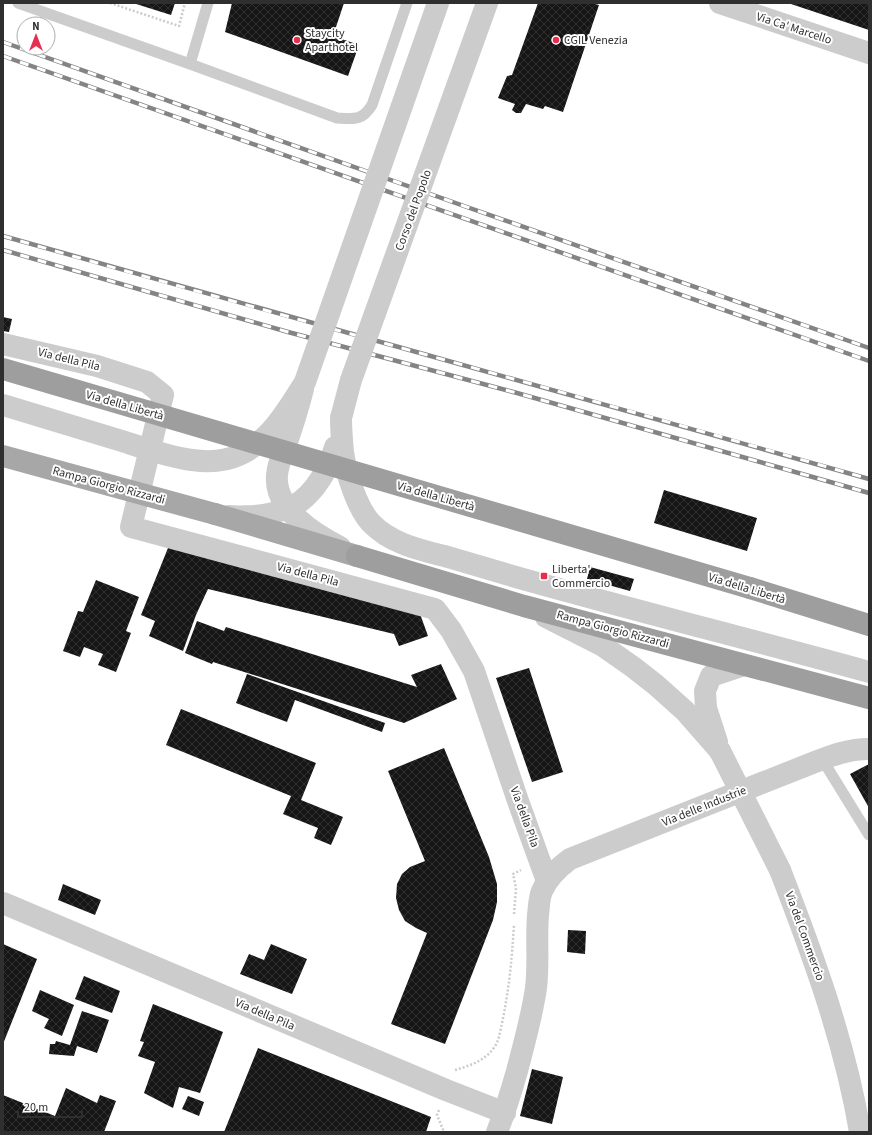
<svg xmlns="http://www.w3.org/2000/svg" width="872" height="1135" font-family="'Source Sans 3',sans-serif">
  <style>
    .building { fill: url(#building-cross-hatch) }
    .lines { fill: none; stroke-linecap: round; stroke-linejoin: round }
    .path { stroke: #ccc; stroke-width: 2.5; stroke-dasharray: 2 2; stroke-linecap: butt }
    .service { stroke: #ccc; stroke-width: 11 }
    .minor { stroke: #ccc; stroke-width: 22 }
    .tertiary { stroke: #ccc; stroke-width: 22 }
    .primary { stroke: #a7a7a7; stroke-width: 22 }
    .trunk { stroke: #9e9e9e; stroke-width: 22 }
    .rail-casing { stroke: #848484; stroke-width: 4.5 }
    .rail { stroke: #fff; stroke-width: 3; stroke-dasharray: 9; stroke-linecap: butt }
    .tertiary-bridge { stroke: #ccc; stroke-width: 22 }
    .primary-bridge { stroke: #a7a7a7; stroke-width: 22 }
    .trunk-bridge { stroke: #9e9e9e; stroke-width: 22 }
    .poi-dot { fill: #ea2d4f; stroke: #fff; stroke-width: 1.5 }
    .labels { text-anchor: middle; stroke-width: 4; stroke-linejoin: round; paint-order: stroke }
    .street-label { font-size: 12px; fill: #2f2f2f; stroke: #fff }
    .poi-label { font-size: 12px; fill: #2f2f2f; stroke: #fff; text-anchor: start }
  </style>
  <defs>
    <pattern id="building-cross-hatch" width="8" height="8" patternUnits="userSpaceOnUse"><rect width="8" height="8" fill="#161616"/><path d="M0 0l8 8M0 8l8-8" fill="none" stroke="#303030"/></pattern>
  </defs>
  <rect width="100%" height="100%" fill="#fff"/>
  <!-- building -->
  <path class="building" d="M133,3H175L171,15Z
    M232,3H344L333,36L359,45L348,76L225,32Z
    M538,3H592L599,5L563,112L545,106L543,109L526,104L521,113H516L512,110L515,104L498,98L507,76L512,75Z
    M788,3H869V30Z
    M3,317L12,319L9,332L3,331Z
    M664,490L757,518L747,551L654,523Z
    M170,543L419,611L428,636L399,646L394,634L208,589L196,615L183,651L149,636L155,621L141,615Z
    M590,567L634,579L630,591L587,579Z
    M96,580L139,597L126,631L131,633L116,672L98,665L103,654L84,647L80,657L63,651L78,611L83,612Z
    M197,621L224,631L226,627L417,687L411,675L441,664L457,699L404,723L213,662L212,664L185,653Z
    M529,668L563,772L532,782L496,678Z
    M247,674L385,723L382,732L295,700L287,722L236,703Z
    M181,709L316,763L301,800L343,817L331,845L314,838L318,828L283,814L291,796L166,745Z
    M444,748L489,857L497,884V902L493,920L445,1044L391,1024L427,933L416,928L405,921L399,910L396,898L397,884L402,874L410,867L425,861L388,771Z
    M869,764V808L850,774Z
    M63,884L101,900L95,915L58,900Z
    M568,930L586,931L585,954L567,952Z
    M3,944L37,959L3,1044Z
    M271,944L307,959L292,994L240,974L249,954L264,960Z
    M84,976L120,991L112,1013L75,999Z
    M40,990L74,1005L62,1036L44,1028L49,1019L32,1011Z
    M153,1004L223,1032L200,1093L179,1087L173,1108L144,1093L155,1062L138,1056L144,1042L140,1041Z
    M82,1011L109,1020L97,1053L77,1046L74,1056L49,1054L50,1044H55L56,1041L70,1045Z
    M258,1048L431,1117L426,1132H224Z
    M532,1069L563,1077L552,1124L520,1116Z
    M66,1088L97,1103L100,1095L116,1101L104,1132H3V1095L55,1116Z
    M188,1096L204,1102L199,1116L182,1109Z"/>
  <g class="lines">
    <!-- path -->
    <path class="path" d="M110,3L179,26L185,3
      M514,914L516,888L513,874L521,870
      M455,1070C469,1066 484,1061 493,1049C499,1042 500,1032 502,1023C509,990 512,959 514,924
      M439,1110L437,1115L444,1132"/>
    <!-- service -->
    <path class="service" d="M18,3L190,64L337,118C354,119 362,121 372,105L407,3
      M190,64L208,3
      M822,759L869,835"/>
    <!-- minor -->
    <path class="minor" d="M720,3L869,53
      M3,344L97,366L147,382L163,395L131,527L435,609L451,630L474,671L518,801L547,881
      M3,903L446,1090L505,1113
      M497,1132C505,1112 511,1092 517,1071C524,1044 532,1016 536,988C539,964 536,939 538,915C539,907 539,898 542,891C548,877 558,868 570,859L815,762C833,755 849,749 869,749"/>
    <!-- tertiary -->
    <path class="tertiary" d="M303,389C299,405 294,421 289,436C285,449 278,462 277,475C274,509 314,534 340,547
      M341,418C341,429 342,441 343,452C346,473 357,508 371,523C391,544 421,550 448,557C469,563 489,569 509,575C629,609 749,639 869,672
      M229,516C237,517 245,516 253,516C267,515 283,511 295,505C315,493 329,468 335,447
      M546,617L603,646L633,667L656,685L685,711L720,751
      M717,742L706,708L705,691L711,676L744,665
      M780,870C813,955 845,1042 860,1132"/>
    <!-- primary -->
    <path class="primary" d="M215,514L357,556"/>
    <!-- trunk -->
    <path class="trunk" d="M357,556L524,606L869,698
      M750,588L869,625"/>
    <defs>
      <path id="rail" d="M3,42L464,206L869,348
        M3,56L869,361
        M3,236C291,319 581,396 869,479
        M3,250L288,332L517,393L869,493"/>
    </defs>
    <!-- rail casing -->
    <use href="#rail" class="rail-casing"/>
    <!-- rail -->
    <use href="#rail" class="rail"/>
    <!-- tertiary-bridge -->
    <path class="tertiary-bridge" d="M3,405C42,417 82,429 122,441C144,448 168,457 192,460C207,462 224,462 239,455C270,441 288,409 305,382L438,3
      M341,418L351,380L487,3
      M720,751L780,870"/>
    <!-- primary-bridge -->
    <path class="primary-bridge" d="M3,456L215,514"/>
    <!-- trunk-bridge -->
    <path class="trunk-bridge" d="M3,369L750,588"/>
  </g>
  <!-- markers -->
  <g class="poi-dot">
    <circle cx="297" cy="40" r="4"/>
    <circle cx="556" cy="40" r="4"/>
    <rect x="540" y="572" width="8" height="8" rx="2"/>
  </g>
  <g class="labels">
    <!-- street labels -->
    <g class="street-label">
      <text transform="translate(794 28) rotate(18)" y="4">Via Ca' Marcello</text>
      <text transform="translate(413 210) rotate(-70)" y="4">Corso del Popolo</text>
      <text transform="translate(69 359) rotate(14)" y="4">Via della Pila</text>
      <text transform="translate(125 405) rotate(16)" y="4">Via della Libertà</text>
      <text transform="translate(109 485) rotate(15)" y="4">Rampa Giorgio Rizzardi</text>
      <text transform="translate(436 496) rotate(16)" y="4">Via della Libertà</text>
      <text transform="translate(308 574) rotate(15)" y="4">Via della Pila</text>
      <text transform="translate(747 588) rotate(17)" y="4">Via della Libertà</text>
      <text transform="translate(613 629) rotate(15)" y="4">Rampa Giorgio Rizzardi</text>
      <text transform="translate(704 806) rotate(-22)" y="4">Via delle Industrie</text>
      <text transform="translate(525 817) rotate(70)" y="4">Via della Pila</text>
      <text transform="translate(805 936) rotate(70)" y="4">Via del Commercio</text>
      <text transform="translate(265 1014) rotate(23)" y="4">Via della Pila</text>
    </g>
    <!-- poi labels -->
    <g class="poi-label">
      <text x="305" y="37">Staycity<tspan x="305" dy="14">Aparthotel</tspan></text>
      <text x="564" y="44">CGIL Venezia</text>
      <text x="552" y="573">Liberta'<tspan x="552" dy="14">Commercio</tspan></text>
    </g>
  </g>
  <!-- border -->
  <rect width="872" height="1135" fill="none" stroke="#2f2f2f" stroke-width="8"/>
  <!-- north arrow -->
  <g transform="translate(36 36)"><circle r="19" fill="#ffffff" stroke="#acacac"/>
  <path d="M0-3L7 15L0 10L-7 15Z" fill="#ea2d4f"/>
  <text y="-6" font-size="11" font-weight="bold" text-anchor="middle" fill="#2f2f2f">N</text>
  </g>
  <!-- scale -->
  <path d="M18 1111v6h64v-6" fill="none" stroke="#2f2f2f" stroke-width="2"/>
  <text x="24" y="1111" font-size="12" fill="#2f2f2f" stroke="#ffffff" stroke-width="3" paint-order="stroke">20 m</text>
</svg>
